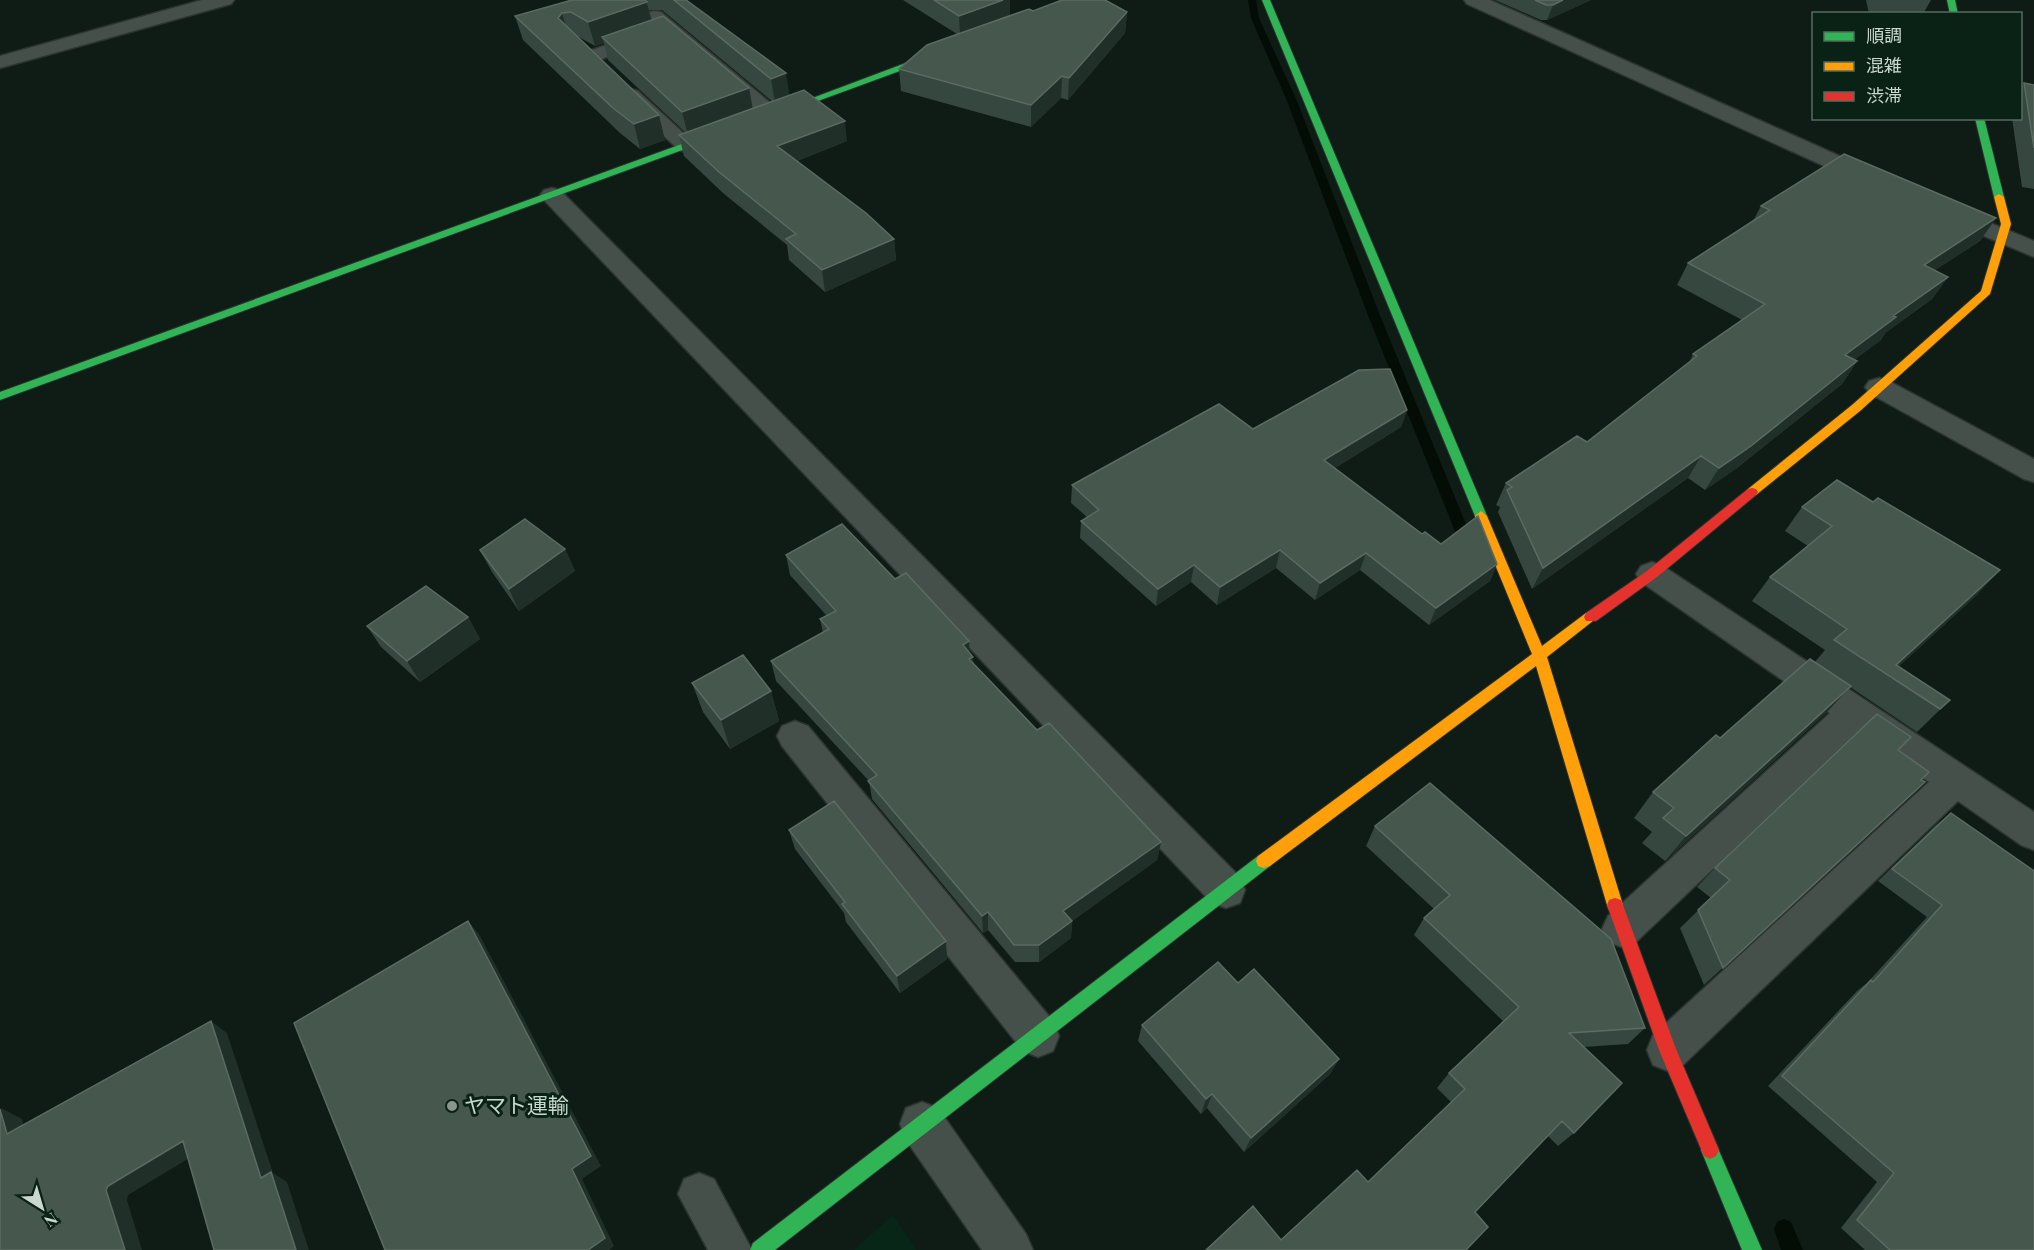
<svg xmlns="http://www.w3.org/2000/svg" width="2034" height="1250" font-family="'Playfair Display','Noto Sans JP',serif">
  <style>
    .built { fill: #072618 }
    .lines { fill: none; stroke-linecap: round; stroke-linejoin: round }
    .stream { fill: #030d06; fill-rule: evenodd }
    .lane-casing { stroke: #2c342f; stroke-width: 3 }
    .street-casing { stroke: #2c342f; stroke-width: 3 }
    .fast-casing { stroke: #2c342f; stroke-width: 2 }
    .slow-casing { stroke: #2c342f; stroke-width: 2 }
    .jam-casing { stroke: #2c342f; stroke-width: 2 }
    .lane { fill: #46504a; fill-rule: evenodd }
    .street { fill: #46504a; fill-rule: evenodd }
    .fast { fill: #30b455; fill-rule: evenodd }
    .slow { fill: #ff9f0a; fill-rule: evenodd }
    .jam { fill: #e5322d; fill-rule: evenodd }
    .wall { fill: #36473f; fill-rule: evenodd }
    .shaded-wall { fill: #202f28 }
    .building { fill: #46574e; stroke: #5b6b62; stroke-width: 1.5 }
    .poi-dot { fill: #89968e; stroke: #092215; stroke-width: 2 }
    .labels { text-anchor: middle; stroke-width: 6; stroke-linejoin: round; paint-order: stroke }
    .near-poi-label { font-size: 21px; fill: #cad8cf; stroke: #092215; text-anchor: start }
  </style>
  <rect width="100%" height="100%" fill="#0f1c15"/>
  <!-- built -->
  <path class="built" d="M893,1215L916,1250H854Z"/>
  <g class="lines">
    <!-- stream -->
    <path class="stream" d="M1248,0H1256L1259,18L1297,101L1381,318L1475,546L1473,550L1468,551L1461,546L1369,318L1287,101L1251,18Z
      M1784,1219L1791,1222L1803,1250H1781L1774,1229L1777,1222Z"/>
    <defs>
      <path id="lane" d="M655,11L661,12L779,110L782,114L779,118H765L649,20L646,16L649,12Z
        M644,32L650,34L653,38L650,42L590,63L583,61L581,57L583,53Z
        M631,89L638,91L693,142L696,146L693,150L686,152L679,150L624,99L621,95L624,91Z
        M699,1173L714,1179L752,1250H708L678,1194L684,1179Z"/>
      <path id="street" d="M202,0H234L231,4L0,68V56Z
        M1464,0H1490L1880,174L1884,179L1880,184L1872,186L1864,184L1467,4Z
        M552,188L560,190L1240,877L1245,890L1240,903L1226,908L1212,903L544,200L540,195L544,190Z
        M1947,205L2034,241V257L1939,217L1935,212L1939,207Z
        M1879,378L1889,381L2034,459V482L2024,479L1869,393L1865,387L1869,381Z
        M1652,562L1663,566L2034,812V850L2021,845L1958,801L1683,1065L1668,1071L1653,1065L1647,1050L1653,1035L1929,782L1857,732L1636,942L1622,947L1608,942L1602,929L1608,916L1830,713L1641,582L1636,574L1641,566Z
        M795,721L808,726L1053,1021L1059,1036L1053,1051L1038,1057L1023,1051L782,746L777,736L782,726Z
        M922,1102L938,1108L1026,1234L1033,1250H982L906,1140L900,1124L906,1108Z"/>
      <path id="fast" d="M1262,0H1270L1487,516L1485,519H1477L1475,516Z
        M1947,0H1955L1958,14H1950Z
        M943,49L947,52L946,54L777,116L770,114Z
        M1975,118H1984L2004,197L2002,199L1994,197Z
        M723,129L728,132L726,134L0,400V392Z
        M1264,854L1270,856L1272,861L1270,866L775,1250H750L753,1243L1258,856Z
        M1710,1141L1716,1144L1762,1250H1742L1701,1150L1704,1144Z"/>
      <path id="slow" d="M1999,194L2004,197L2011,224L1990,294L1860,411L1756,495H1748L1746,492L1748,489L1852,405L1981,291L2001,224L1994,197Z
        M1481,511L1487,516L1542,646L1586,613H1596L1598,617L1547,657L1623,905L1621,910L1615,912L1609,910L1607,905L1536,666L1270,866L1264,868L1258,866L1256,861L1258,856L1532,654L1475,516Z"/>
      <path id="jam" d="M1752,488L1756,489L1758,492L1756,495L1657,577L1596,621H1586L1584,617L1586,613L1647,571L1748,489Z
        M1615,898L1621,900L1623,905L1676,1049L1719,1150L1716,1156L1710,1159L1704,1156L1659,1050L1607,905L1609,900Z"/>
    </defs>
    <!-- lane casing -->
    <use href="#lane" class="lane-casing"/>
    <!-- street casing -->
    <use href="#street" class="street-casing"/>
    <!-- fast casing -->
    <use href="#fast" class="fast-casing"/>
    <!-- slow casing -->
    <use href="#slow" class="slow-casing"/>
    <!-- jam casing -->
    <use href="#jam" class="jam-casing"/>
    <!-- lane -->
    <use href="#lane" class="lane"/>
    <!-- street -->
    <use href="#street" class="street"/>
    <!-- fast -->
    <use href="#fast" class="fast"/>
    <!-- slow -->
    <use href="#slow" class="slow"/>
    <!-- jam -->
    <use href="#jam" class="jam"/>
  </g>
  <!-- wall -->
  <path class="wall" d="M572,0H686L789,96L847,141L797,161L894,239L896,260L825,292L789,260L787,245L723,193L684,156L679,135L686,133L608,60L604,43L595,46L577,36L665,140L640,149L620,133L523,40L515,16ZM649,10H662L773,102L753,109L749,88L652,20Z
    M903,0H1010V15L1033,11L1127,12L1125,33L1068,100L1061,98L1031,127L901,91L899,69L957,34Z
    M1495,0H1591L1547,20H1541Z
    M1866,0H1931L1923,14H1869Z
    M2024,83L2034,85V189L2022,187L2012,118H2020V88Z
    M1761,206L1996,218L1980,241L1935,270L1948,277L1932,299L1885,333L1881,340L1854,360L1857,361L1842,384L1737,468L1705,490L1688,478L1532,589L1498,512L1500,507L1496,505L1506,483L1587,442L1689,363L1693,354L1742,320L1677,285L1688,263L1753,221Z
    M1407,410L1401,427L1335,468L1422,534L1441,544L1497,564L1490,581L1429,625L1360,570L1315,600L1276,568L1217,605L1191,582L1156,606L1080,538L1081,521L1087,517L1071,503L1072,485L1253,429Z
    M1802,507L1978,594L1899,666L1950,700L1917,732L1850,687L1826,713L1665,861L1642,843L1652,832L1634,818L1653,792L1720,738L1815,662L1825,650L1752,601L1770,577L1808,546L1785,531Z
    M565,549L575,571L519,611L492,572L480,550Z
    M786,555L895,579L970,653L974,664L1037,730L1161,842L1157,860L1072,921L1071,938L1039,962H1015L988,930L983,933L872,799L869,781L776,681L771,661L823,633L820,619L827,616L790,575Z
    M468,617L480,639L420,682L381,647L367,626Z
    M692,683L771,691L779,721L730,749L703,712Z
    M1898,750L1921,780L1925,782L1704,985L1680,928L1711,898L1697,887L1715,868Z
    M1951,813L2034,1250H1865L1841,1228L1877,1182L1768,1086L1857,991L1868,982L1927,917L1878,881L1936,825Z
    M1375,826L1645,1028L1628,1044L1583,1047L1574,1133L1558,1146L1548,1136L1281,1240L1368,1182L1451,1102L1437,1088L1449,1073L1503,1021L1414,935L1424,918L1434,909L1366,846Z
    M789,830L947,959L900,993L846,922L844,913L795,849Z
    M1238,983L1339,1059L1330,1074L1244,1152L1207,1108L1201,1114L1138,1041L1142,1025Z"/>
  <!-- shaded-wall -->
  <path class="shaded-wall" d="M640,0H646L653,26L602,37L604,43L595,46L588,22Z
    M1003,0H1010V18L960,36L959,16Z
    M1563,0H1591L1547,20L1553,5Z
    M1127,12L1125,33L1068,100L1069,78Z
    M562,13L569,37L558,18Z
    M786,73L790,98L775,103L771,79Z
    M1062,76L1061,98L1031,127V105Z
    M749,88L753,111L688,135L682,112Z
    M659,115L665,140L640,149L634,124Z
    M845,121L847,141L781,167L777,146Z
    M1996,218L1980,241L1909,287L1924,265Z
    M894,239L896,260L825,292L822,270Z
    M1948,277L1932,299L1885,333L1881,340L1831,377L1845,355L1893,316Z
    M1857,361L1842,384L1737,468L1705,490L1719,468Z
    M1407,410L1401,427L1319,478L1324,460Z
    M1701,456L1688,478L1532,589L1543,568Z
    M565,549L575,571L519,611L509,589Z
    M1280,550L1276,568L1217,605L1220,587Z
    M1366,553L1360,570L1315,600L1320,583Z
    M1497,564L1490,581L1429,625L1436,608Z
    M1194,565L1191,582L1156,606L1158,589Z
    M2000,570L1978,594L1888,676L1896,665Z
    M468,617L480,639L420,682L407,661Z
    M969,641L970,658L973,657L974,677L963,645Z
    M1851,686L1826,713L1665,861L1686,836Z
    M771,691L779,721L730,749L721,720Z
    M1161,842L1157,860L1062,928L1063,911Z
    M988,912V930L983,933L982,916Z
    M468,921L479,934L601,1166L582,1179L614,1246L609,1250H588L572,1169Z
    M1072,921L1071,938L1039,962V945Z
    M946,941L947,959L900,993L897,976Z
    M211,1021L227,1033L273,1173L287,1182L309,1250H296L261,1178Z
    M1339,1059L1330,1074L1244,1152L1251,1138Z
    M1212,1094L1207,1108L1201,1114L1206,1099Z
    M1,1108L22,1119L28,1144L7,1134Z
    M183,1141L201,1151L128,1195L127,1200L142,1250H125L106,1190L108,1186Z"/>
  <!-- building -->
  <path class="building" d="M572,0H645L647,2L588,22L571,12L562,13L558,18L659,115L634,124L613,108L515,16Z
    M674,0H686L786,73L771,79Z
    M934,0H1003L959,16Z
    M1062,0H1105L1127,12L1069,78L1062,76L1031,105L899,69L927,45L1029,9L1033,11Z
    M1535,0H1563L1553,5H1546Z
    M663,16L749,88L682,112L602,37Z
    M2024,83L2034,85V148Z
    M804,90L845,121L777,146L866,213L894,239L822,270L786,239L796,234L719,172L679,135Z
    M1844,154L1996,218L1924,265L1948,277L1893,316L1896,317L1845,355L1857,361L1751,446L1719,468L1701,456L1543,568L1507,490L1512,487L1506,483L1577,436L1587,442L1697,356L1693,354L1765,304L1688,263L1770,210L1761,206Z
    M1390,369L1407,410L1324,460L1422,534L1425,532L1441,544L1478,516L1497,564L1436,608L1366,553L1320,583L1280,550L1220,587L1194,565L1158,589L1081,521L1099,510L1072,485L1219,404L1253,429L1359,370Z
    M1837,480L1873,502L1878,498L2000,570L1896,665L1950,700L1940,709L1834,640L1847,629L1770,577L1832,526L1802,507Z
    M525,519L565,549L509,589L480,550Z
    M842,524L895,579L906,573L969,641L963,645L973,657L969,659L1037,730L1049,723L1161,842L1063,911L1072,921L1039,945H1014L988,912L982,916L868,781L877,775L771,661L829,629L820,619L836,611L786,555Z
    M426,586L468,617L407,661L367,626Z
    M743,655L771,691L721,720L692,683Z
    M1810,659L1851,686L1686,836L1663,818L1674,808L1653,792L1716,735L1720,738Z
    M1877,714L1911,737L1898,750L1929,772L1921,780L1925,782L1723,968L1698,910L1730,880L1715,868Z
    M1430,783L1611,939L1645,1028L1569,1033L1622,1083L1574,1133L1562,1121L1475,1212L1488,1227L1466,1250H1206L1253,1206L1281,1240L1357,1170L1368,1182L1465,1089L1449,1073L1519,1007L1424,918L1450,895L1375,826Z
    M834,801L946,941L897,976L842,904L845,902L789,830Z
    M1951,813L2034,871V1250H1890L1857,1220L1894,1173L1782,1076L1871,980L1873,982L1942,905L1892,869Z
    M468,921L591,1156L572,1169L605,1238L588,1250H385L294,1023Z
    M1218,962L1238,983L1254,969L1339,1059L1251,1138L1212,1094L1206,1099L1142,1025Z
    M211,1021L261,1178L271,1172L296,1250H214L183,1141L108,1186L106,1190L125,1250H0V1109L7,1134Z"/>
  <!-- markers -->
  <circle class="poi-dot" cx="452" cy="1106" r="6"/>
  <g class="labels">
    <!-- near-poi labels -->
    <g class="near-poi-label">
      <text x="464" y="1113">ヤマト運輸</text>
    </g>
  </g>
  <!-- legend -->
  <rect x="1812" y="12" width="210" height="108" fill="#092215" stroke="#566b5f" stroke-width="1.5"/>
  <rect x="1824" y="32" width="30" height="9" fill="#30b455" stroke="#566b5f" stroke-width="1.5"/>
  <text x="1866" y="42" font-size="18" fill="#cad8cf">順調</text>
  <rect x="1824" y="62" width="30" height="9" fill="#ff9f0a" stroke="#566b5f" stroke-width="1.5"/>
  <text x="1866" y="72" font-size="18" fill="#cad8cf">混雑</text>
  <rect x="1824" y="92" width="30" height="9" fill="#e5322d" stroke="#566b5f" stroke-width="1.5"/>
  <text x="1866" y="102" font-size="18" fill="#cad8cf">渋滞</text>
  <!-- north arrow -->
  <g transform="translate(42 1208) rotate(143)" stroke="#092215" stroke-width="4.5" paint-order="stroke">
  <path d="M0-4.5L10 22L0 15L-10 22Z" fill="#cad8cf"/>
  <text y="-9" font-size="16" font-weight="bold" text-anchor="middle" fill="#cad8cf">N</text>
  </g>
</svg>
